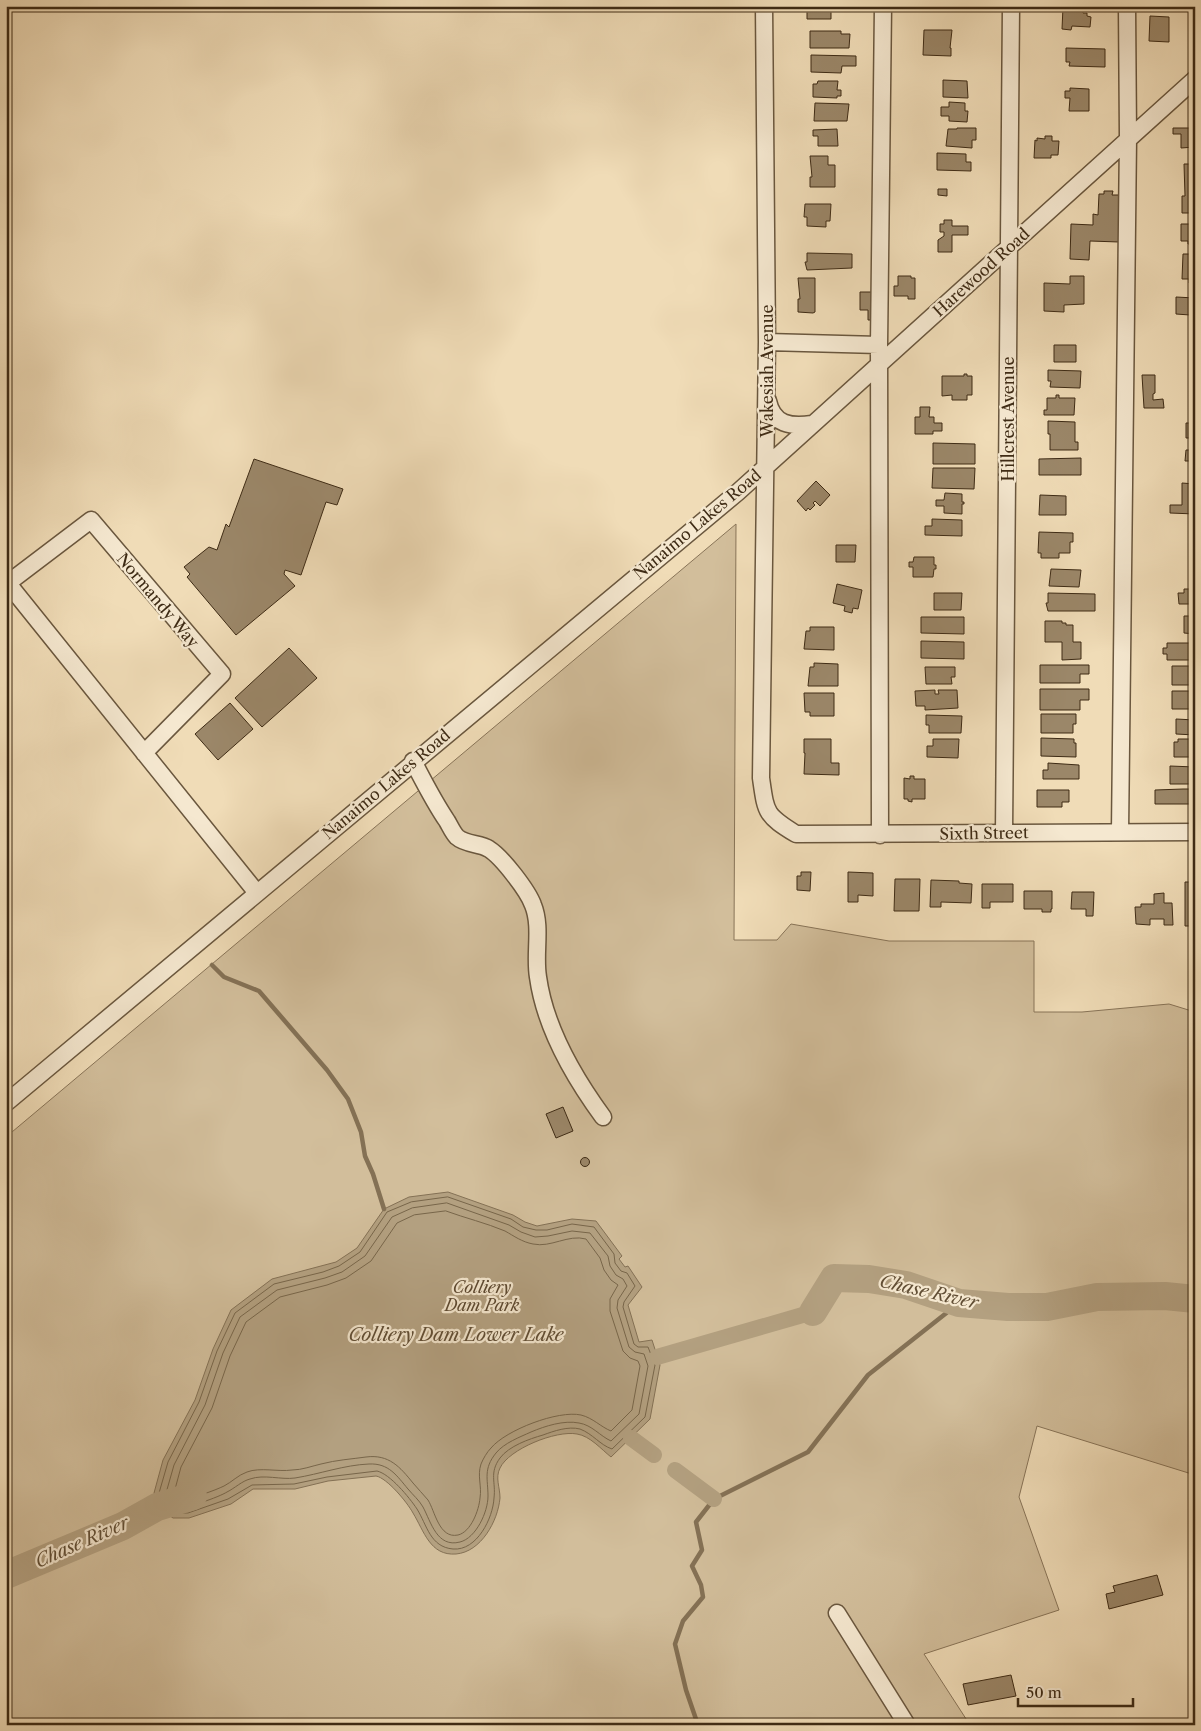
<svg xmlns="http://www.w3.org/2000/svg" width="1201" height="1731" font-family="'Libre Caslon Text',serif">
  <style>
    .green { fill: #d2be9b; stroke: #887458 }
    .water { fill: #b3a080; stroke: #847155 }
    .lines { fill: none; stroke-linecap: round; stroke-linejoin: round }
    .shore { stroke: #78664a; stroke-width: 1 }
    .stream { stroke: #847155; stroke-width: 4.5 }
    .canal { stroke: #b3a080; stroke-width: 16 }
    .river { stroke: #b3a080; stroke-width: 28 }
    .building { fill: #9b8769; stroke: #3e2b15 }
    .minor-casing { stroke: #6a573e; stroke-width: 19 }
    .minor { stroke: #f5e8d0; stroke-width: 16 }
    .labels { text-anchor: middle; stroke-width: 4.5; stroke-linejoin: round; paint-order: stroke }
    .street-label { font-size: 16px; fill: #3e2b15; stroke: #f5e8d0 }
    .park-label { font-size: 16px; font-style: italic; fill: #5c4830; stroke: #f5e8d0 }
    .water-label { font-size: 18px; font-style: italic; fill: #614e35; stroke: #f5e8d0 }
  </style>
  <rect width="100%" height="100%" fill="#f0dcb7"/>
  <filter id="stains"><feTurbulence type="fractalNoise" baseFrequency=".004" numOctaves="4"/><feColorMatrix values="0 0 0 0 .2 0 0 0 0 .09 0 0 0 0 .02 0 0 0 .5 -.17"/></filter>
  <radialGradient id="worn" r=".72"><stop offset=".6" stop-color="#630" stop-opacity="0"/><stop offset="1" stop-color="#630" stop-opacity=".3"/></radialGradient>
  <!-- green -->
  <path class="green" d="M736,524L734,940H777L791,924L889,941H1034V1012H1082L1169,1004L1195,1012V1475L1037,1426L1019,1497L1059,1610L924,1654L970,1725H6V1137Z"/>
  <!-- water -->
  <path class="water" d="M448,1192L513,1215L525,1222L537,1226L572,1219L596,1221L622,1256L619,1259L625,1267L628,1266L642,1287L628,1305L639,1342L652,1340L660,1365L650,1419L611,1457C601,1449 590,1436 577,1434C556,1430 509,1449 500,1468C495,1478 500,1487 500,1498C498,1521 481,1552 456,1554C430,1556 424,1531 413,1513C407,1502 387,1478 376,1476L328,1481L295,1489H253L231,1504L189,1518H173L157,1507L154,1493L163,1460L195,1400L213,1349L231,1310L272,1279L336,1262L357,1248L384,1209L409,1197Z"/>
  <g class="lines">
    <!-- shore -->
    <path class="shore" d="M448,1197L511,1219L523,1227L536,1230H547L572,1224L594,1227L614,1254L615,1263L621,1271L627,1273L635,1286L624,1302L623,1307L634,1344L638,1347H648L655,1365L645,1417L612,1449C600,1445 593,1434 580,1429C568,1426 554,1431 543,1435C529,1439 509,1446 500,1458C489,1473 496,1482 494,1498C493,1518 477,1551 453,1549C430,1547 427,1525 417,1509C409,1497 390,1474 377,1471L327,1477L294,1484L252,1485L228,1499L188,1513H175L162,1504L159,1493L168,1462L199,1402L217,1351L235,1313L274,1284L323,1272L339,1266L360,1252L387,1212L411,1202Z
      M447,1203L509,1225L521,1232L535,1237L548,1236L572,1231L590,1233L608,1256L610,1266L616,1275L623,1279L627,1286L618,1300L617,1308L629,1347L635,1352L644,1354L648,1366L639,1414L611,1441C600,1436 592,1425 579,1423C564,1420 545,1426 531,1432C520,1437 504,1443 496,1453C483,1469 488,1479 488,1496C488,1512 476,1538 460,1542C437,1548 431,1522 423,1507C419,1500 413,1495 408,1489C397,1476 389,1463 369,1464C344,1465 320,1474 295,1478C281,1480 264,1474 250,1479C242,1481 235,1488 227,1492C219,1497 186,1509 177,1507C174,1506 170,1503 168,1501L166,1493L174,1465L205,1405L223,1353L240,1317L277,1290L325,1278L342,1272L365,1256L392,1217L412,1208Z
      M446,1211C465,1218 486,1223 505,1231C514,1236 522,1242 533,1244C551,1248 568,1234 586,1239L600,1258L604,1270L611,1280L618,1285L610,1299V1311L623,1351L630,1358L638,1361L640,1366L632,1410L611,1431C601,1427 593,1418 581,1415C558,1410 506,1430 491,1448C487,1452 483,1459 481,1464C477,1476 482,1486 480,1498C479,1510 471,1532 458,1535C439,1539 435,1511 428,1500C423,1494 418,1489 413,1483C400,1467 389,1454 366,1457C352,1459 336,1460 321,1464C312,1466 302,1470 292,1470C278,1472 260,1467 247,1472C238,1475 232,1482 224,1486C216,1490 189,1500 181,1499C178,1499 177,1498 174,1496V1493L181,1467L212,1408L230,1356L246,1322L280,1297L327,1285L346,1278L371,1261L397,1223L414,1215Z"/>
    <!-- stream -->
    <path class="stream" d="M212,965L224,977L259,991L327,1070L348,1099L361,1132L365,1156L373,1174L384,1209
      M698,1725L686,1690L675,1644L683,1621L703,1597L701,1585L692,1566L702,1550L696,1522L714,1499L808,1452L868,1375L959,1303"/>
    <!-- canal -->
    <path class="canal" d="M657,1357L813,1312
      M631,1438L654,1455
      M675,1470L714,1499"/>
    <!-- river -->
    <path class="river" d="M813,1312L834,1278L869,1279L906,1285L959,1303L1008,1307H1047L1097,1297L1165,1296L1195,1299
      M6,1575L123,1526L157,1507L193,1496"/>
  </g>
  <!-- building -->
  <path class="building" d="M807,6H827V10H831V19H807Z
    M919,6H943V10L919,9Z
    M1063,7L1083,9V13H1087V16L1091,17L1090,27L1072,26L1071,30L1062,29Z
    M1150,16L1169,17V42L1149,41Z
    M924,30H952L950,48H951V56L923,55Z
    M810,31H841V34H850L849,48H810Z
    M1066,48L1105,49V67L1069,66L1070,62H1066Z
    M811,55L856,56V66H842L841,73L811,72Z
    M943,80L967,81L968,98L943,97Z
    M818,81H838L837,90H841V96H837V98L813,97V84H817Z
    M1070,88L1089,89V111H1069L1070,98H1065V91H1070Z
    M949,102L965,103V111H968L967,122L949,121V116H941V107H949Z
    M815,103L849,104L847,121H814Z
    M957,128H976V140H972V148L946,146L948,129H957Z
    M1173,128H1195V147L1181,148V134H1173Z
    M837,129L838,146H818V136H813V130Z
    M1045,136H1052V141H1059L1058,155H1051V158H1034L1035,140L1037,141V138L1045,139Z
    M937,153L966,154V162H971V171L937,170Z
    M810,156H828V165H835V187H810V177H812Z
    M1184,164H1195V213H1182V196H1185Z
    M938,189H947V196L938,195Z
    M1104,191H1113L1112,195H1121L1119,242L1090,241L1089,260L1070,259L1071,224L1093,225V214L1098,215L1099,194H1104Z
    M805,204H831L830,221H826V227L807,226V217H804Z
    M944,220H952V226H968V235H952V252H938V240L944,236V232H940V224H944Z
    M1181,224H1195V241H1193V244H1188V241H1181Z
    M807,253L852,254V268L807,270L805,262H807Z
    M1183,254H1195V283H1189V279H1182Z
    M898,276H911V278H915V299H908V296H894V286H898Z
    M1070,276H1084V304L1064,305V312L1044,311V283L1070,284Z
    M798,278H815V312L813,313L798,312V299H800Z
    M860,292H876L879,320H868V310H860Z
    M1176,297L1195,298V318H1190V315L1176,314Z
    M1054,345H1076V362H1054Z
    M1048,370L1081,371L1080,388L1050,387L1051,381H1048Z
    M964,374H967V376H972V395H967V400H952V395L942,396V376H964Z
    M1142,375H1155V393L1153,394V400L1163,399L1164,408H1144Z
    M1056,395H1059V398H1075L1074,415H1044V410H1047V398H1056Z
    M920,407H930L929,417H934V423H942V431H933V434H915V417H920Z
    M1048,421L1075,422V442H1078V450H1050V434H1048Z
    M1186,423H1195V438H1186Z
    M933,443L975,444V464H933Z
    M1186,450H1195V461H1185Z
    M1081,458V475H1039V459Z
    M254,459L343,489L337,505L326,502L301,575L285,570L284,574L295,586L236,635L187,577L190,574L184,567L209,547L217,550L226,524L229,527Z
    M933,468H975L974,489L932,488Z
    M816,481L830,495L820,506L815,501L813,503L815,505L810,510L808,508L806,511L797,501Z
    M1182,483L1195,484V514L1170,513V505H1182Z
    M945,493L962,494V502H964V504H962V514L944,513V506H936V500H944Z
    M1040,495L1066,496V515H1039Z
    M932,519L962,520V536L925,535V526H932Z
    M1039,532L1073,533V542H1070V553H1059V558H1041V553H1038Z
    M1192,542H1195V566H1191Z
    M836,545H856L855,562H836Z
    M914,557H934V565H936V569H934L933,577H913V567H909V562H913Z
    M1051,569L1081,570L1079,587L1049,586Z
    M1194,574H1195L1194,604H1179L1178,593H1184V589H1194Z
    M837,584L862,590L858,609L853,608L852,613L844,611L845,606L833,603Z
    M934,593H962L961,610H934Z
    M1048,593L1095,594V611H1048L1046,603H1048Z
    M1184,616H1195V634L1184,633Z
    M921,617H964V634L921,633Z
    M1045,621H1062V623H1066V625H1073V642H1081V659L1062,660V642H1045Z
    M810,627H834V650L804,649L806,631H810Z
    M921,641L964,642V659L921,658Z
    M1167,643H1195V660H1167V654H1163V648H1167Z
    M289,648L317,678L262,727L235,698Z
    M814,663L838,664V686H808L810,667H814Z
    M1040,665H1089V674H1080V683H1040Z
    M1172,666H1195V685H1172Z
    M925,667H955V677H951L952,684H926Z
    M1040,689H1089V700H1080V710H1040Z
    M935,690V694H939L938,690H957L958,708L925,710V706H916L915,691Z
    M1172,691H1195V709H1172Z
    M804,693H834V716H810V712H805Z
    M230,703L253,729L218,760L195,734Z
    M1041,714H1076V724H1073V733H1041Z
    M926,715L962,716L961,733H929V725H926Z
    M1176,719L1195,720V735L1176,734Z
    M1041,738L1074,739V743H1076V757L1041,756Z
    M804,739H831V763H839V775L804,774L805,753H804Z
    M933,739H959L958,758L927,757V746H933Z
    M1178,739H1195V757H1174V742H1178Z
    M1048,763L1079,765V779H1043V770H1048Z
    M1170,766L1195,767V784H1170Z
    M910,776H914V779H925V799H912V802L908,801V799H904V778L910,779Z
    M1183,789H1190V804H1155V790Z
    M1037,790H1069V802H1062V807H1037Z
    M801,872H811L810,891L797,890V876H801Z
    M848,872L873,873V896L858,895V902H848Z
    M895,879H920L919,911H894Z
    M931,880L959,881V883L972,884L971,903L941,902V907H930Z
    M1185,882H1195V926H1185Z
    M982,884H1013V902H990V908H982Z
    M1024,891H1052V909H1051V912H1042V909H1024Z
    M1072,892H1094L1093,916H1086V909H1071Z
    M1164,893V903H1172L1173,925H1164V919H1150V925L1136,924L1135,907H1141V904H1154V894Z
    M563,1107L573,1131L556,1138L546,1114Z
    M580.5 1162a4.5 4.5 0 1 1 9 0a4.5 4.5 0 1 1-9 0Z
    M1157,1575L1163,1595L1109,1609L1106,1594L1115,1592L1113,1586Z
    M1011,1675L1016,1696L968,1705L963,1684Z"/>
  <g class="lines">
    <defs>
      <path id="minor" d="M764,6L767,342L761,778C766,813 765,815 796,834L1195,832
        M767,342L879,345L880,835
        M879,345L883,6
        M768,401C773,425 791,427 812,424
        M6,581L257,893
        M8,583L91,520L222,674L144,753
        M413,761C424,782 434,802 447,821C450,826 453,833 457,837C466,845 480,843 489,849C502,857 528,891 533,905C542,927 534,954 538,977C545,1028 573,1076 603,1117
        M1004,832L1011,6
        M1120,832L1128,138L1127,6
        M6,1103L738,492L1195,79
        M837,1613L907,1725"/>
    </defs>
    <!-- minor casing -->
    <use href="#minor" class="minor-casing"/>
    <!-- minor -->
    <use href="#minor" class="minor"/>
  </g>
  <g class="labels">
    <!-- street labels -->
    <g class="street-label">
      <text transform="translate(981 272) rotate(-42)" y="6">Harewood Road</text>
      <text transform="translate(767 371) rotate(-90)" y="6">Wakesiah Avenue</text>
      <text transform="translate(1008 419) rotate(-90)" y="6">Hillcrest Avenue</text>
      <text transform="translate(697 524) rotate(-40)" y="6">Nanaimo Lakes Road</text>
      <text transform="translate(158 600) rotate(50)" y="6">Normandy Way</text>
      <text transform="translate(386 784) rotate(-40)" y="6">Nanaimo Lakes Road</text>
      <text transform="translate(984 833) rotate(-1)" y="6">Sixth Street</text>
    </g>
    <!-- park labels -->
    <g class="park-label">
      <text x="482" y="1293">Colliery<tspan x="482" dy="18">Dam Park</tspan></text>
    </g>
    <!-- water labels -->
    <g class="water-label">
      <text transform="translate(929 1292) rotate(13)" y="6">Chase River</text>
      <text x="456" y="1341">Colliery Dam Lower Lake</text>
      <text transform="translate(82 1542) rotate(-24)" y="6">Chase River</text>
    </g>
  </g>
  <!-- margin -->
  <rect width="1201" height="1731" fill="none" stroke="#f0dcb7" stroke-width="25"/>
  <rect x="8" y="8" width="1186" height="1716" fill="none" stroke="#3e2b15" stroke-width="2.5"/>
  <rect x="12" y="12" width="1176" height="1706" fill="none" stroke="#3e2b15"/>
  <!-- scale -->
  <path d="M1018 1698v8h115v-8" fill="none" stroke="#3e2b15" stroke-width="2.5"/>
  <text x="1026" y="1698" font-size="15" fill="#3e2b15" stroke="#f5e8d0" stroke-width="4" paint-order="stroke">50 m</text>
  <rect width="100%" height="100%" filter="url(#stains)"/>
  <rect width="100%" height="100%" fill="url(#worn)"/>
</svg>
